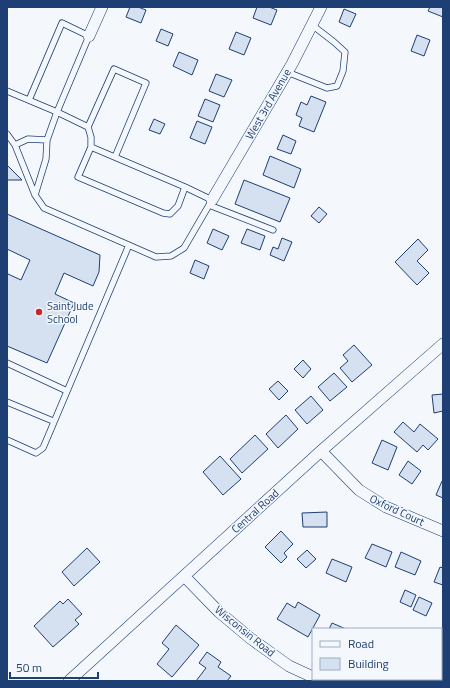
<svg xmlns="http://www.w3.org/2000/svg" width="450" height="688" font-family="'Titillium Web',sans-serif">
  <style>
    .building { fill: #d5e0f0; stroke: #1d3f73 }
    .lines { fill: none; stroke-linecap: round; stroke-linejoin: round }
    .lane-casing { stroke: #1d3f73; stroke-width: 7 }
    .street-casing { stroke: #1d3f73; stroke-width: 12 }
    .lane { stroke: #f4f7fb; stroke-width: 5.5 }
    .street { stroke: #f4f7fb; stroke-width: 11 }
    .poi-dot { fill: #c62828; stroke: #f4f7fb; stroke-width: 1.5 }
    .labels { text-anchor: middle; stroke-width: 3; stroke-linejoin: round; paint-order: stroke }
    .street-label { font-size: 11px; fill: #1d3f73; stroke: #f4f7fb }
    .poi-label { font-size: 11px; fill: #1d3f73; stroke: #f4f7fb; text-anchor: start }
  </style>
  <rect width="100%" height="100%" fill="#f4f7fb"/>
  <!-- building -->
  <path class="building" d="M130,7H138L146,10L141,23L126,17Z
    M257,7H269L277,10L271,25L253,18Z
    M430,7H443V17L428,11Z
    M344,9L356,14L350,27L339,22Z
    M161,29L173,34L168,46L156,41Z
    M236,32L251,38L244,55L229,49Z
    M417,35L430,40L424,56L411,51Z
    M179,52L198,60L192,75L173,66Z
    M216,74L232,80L224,97L209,91Z
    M311,96L326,102L314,132L299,126L302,118L296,115L301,102L307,105Z
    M205,99L220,105L213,122L198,116Z
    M154,119L165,124L160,134L149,130Z
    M197,121L212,127L205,144L190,138Z
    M283,135L296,141L291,154L277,149Z
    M270,156L301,169L294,188L263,175Z
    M7,165L22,180H7Z
    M244,180L290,198L280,222L235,204Z
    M319,207L327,214L319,223L311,216Z
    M7,214L100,255L99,272L93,286L64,273L55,294L74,303L47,363L7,346V276L8,274L21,280L30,260L7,249Z
    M213,229L229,236L222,250L207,243Z
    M247,229L265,236L260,250L241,243Z
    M282,238L292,242L284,261L270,255L273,247L278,249Z
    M418,239L428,250L417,261L429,273L417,285L395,262Z
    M195,260L209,266L204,279L190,273Z
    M354,345L372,365L352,382L340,368L348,361L343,355Z
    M303,360L311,369L303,378L294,369Z
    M334,373L347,387L330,401L318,387Z
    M278,381L288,391L279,400L269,389Z
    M443,394V411L434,413L432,395Z
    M311,396L323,410L307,424L295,410Z
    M286,415L298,429L278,448L266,434Z
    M403,422L414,432L420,424L438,439L428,450L423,445L417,452L394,432Z
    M255,435L268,449L242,473L230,459Z
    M382,440L397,447L388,470L372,463Z
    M220,456L241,479L223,495L203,472Z
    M408,461L421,471L412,484L399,475Z
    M442,481H443V498L436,495Z
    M327,512V527H303L302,513Z
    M281,531L293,544L284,553L287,557L281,563L265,547Z
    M372,544L392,552L386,567L365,558Z
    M87,548L100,562L74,586L62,572Z
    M307,550L316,559L306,568L297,559Z
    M401,552L421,561L415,575L395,567Z
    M332,559L352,567L346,582L326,573Z
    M440,567L443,568V585L434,582Z
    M405,590L416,595L411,607L400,602Z
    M419,597L432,603L426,616L413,610Z
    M68,599L82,614L75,620L79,624L53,647L34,626L60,601L63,604Z
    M298,602L320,615L308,637L277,619L287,603L295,608Z
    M332,623L346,629H329Z
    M176,625L199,645L172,677L157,664L169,649L162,643Z
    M441,648L443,649V658L441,663Z
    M207,652L221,662L218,667L231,676L227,681H196L206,668L199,663Z
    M411,679H436L435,681H416Z"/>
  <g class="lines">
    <defs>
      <path id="lane" d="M287,72L327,88L337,86L343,71L345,52L334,42L312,25
        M7,91L57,112L88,127L91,137V147L185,187L212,200L184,248L171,256L156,257L44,208L35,195L15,145L7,134
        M29,100L62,23L89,36L57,112L47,140L46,159L35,195
        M88,127L114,69L146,83L115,157
        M15,145L28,139L47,140
        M91,147L78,177L163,213L170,214L178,206L185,187
        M209,205L273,230
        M7,363L67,391
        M7,402L53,421
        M7,440L36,453L43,448L129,245"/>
      <path id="street" d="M89,36L102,7
        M212,200L292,64L321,7
        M321,451L359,490L386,507L443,531
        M184,576L219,612L250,638L289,666L313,677
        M69,681L321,451L443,344"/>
    </defs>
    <!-- lane casing -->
    <use href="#lane" class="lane-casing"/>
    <!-- street casing -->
    <use href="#street" class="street-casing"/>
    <!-- lane -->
    <use href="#lane" class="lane"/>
    <!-- street -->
    <use href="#street" class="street"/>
  </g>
  <!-- markers -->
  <circle class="poi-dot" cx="39" cy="312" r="4"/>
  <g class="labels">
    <!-- street labels -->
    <g class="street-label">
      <text transform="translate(268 104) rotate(-60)" y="4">West 3rd Avenue</text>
      <text transform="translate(397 510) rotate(25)" y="4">Oxford Court</text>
      <text transform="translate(255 511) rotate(-42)" y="4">Central Road</text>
      <text transform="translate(245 631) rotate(39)" y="4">Wisconsin Road</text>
    </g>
    <!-- poi labels -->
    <g class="poi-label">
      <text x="47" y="310">Saint Jude<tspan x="47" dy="13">School</tspan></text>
    </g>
  </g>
  <!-- border -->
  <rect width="450" height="688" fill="none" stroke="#1d3f73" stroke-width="16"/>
  <!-- legend -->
  <rect x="312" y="628" width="130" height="52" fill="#f4f7fb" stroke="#9eadc5"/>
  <rect x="320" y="641" width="20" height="6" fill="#f4f7fb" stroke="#9eadc5"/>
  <text x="348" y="648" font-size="12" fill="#1d3f73">Road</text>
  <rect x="320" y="658" width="20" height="12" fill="#d5e0f0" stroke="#9eadc5"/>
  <text x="348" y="668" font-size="12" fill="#1d3f73">Building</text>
  <!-- scale -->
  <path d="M10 672v6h88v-6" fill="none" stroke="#1d3f73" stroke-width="2"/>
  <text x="16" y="672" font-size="12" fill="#1d3f73" stroke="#f4f7fb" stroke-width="3" paint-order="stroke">50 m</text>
</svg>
